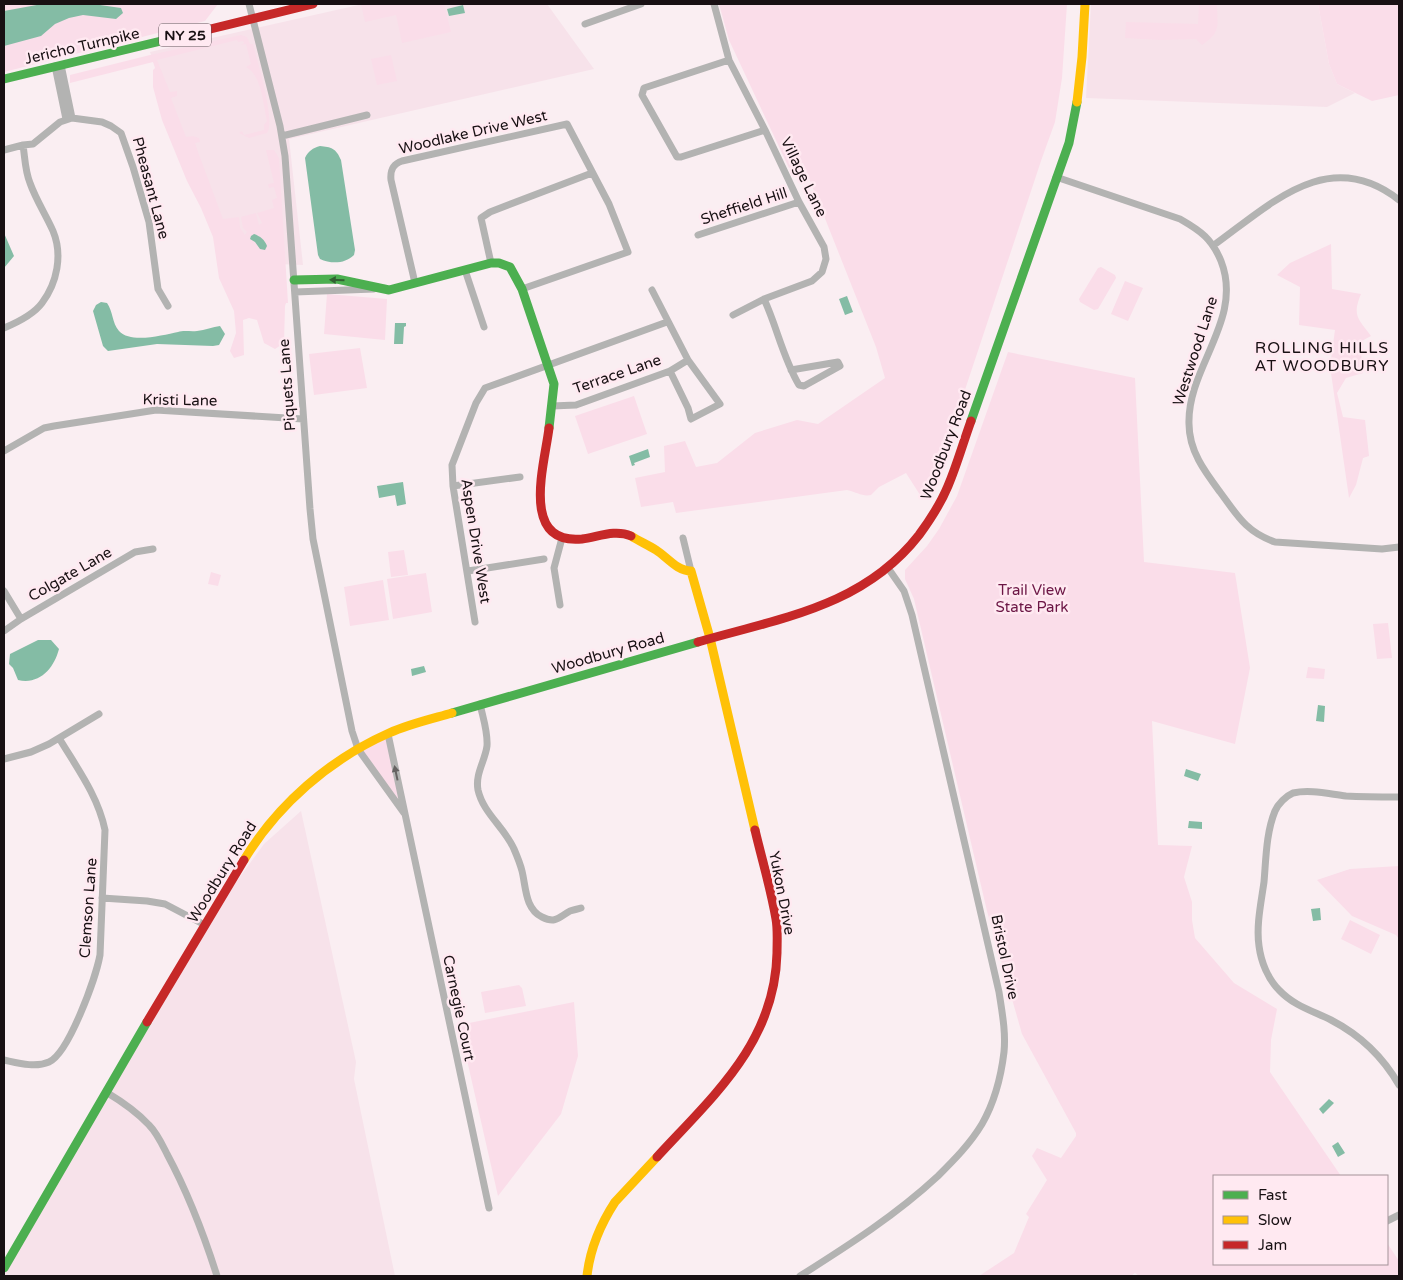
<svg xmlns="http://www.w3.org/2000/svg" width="1403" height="1280" font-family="'Varela Round',sans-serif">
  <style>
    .built { fill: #f7e2ea }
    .green { fill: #fadde9 }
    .water { fill: #84bca5 }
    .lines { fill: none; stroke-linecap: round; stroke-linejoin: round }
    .street { stroke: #b3b3b2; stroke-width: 7 }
    .fast { stroke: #4caf50; stroke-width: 9 }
    .slow { stroke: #ffc107; stroke-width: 9 }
    .jam { stroke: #c62828; stroke-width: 9 }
    .oneway { fill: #326032 }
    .oneway2 { fill: #666262 }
    .labels { text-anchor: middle; stroke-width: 5; stroke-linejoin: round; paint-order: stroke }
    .shield { fill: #ffe9f1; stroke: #5d5156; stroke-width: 1 }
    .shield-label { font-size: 14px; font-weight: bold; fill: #181013 }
    .street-label { font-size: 15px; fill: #181013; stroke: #ffe9f1 }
    .park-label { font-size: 15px; fill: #6c1645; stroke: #ffe9f1 }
    .neighbourhood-label { font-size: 16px; letter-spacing: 1px; fill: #181013; stroke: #ffe9f1 }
  </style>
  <rect width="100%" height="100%" fill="#faeef2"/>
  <!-- built -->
  <path class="built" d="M363,4H547L594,69L289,139L303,265L231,262L150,52Z
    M1091,4H1318L1329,64L1337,84L1355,93L1327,107L1086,98Z
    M301,811L356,1062L354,1079L395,1276H4V1270L220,904L264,844Z"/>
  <!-- green -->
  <path class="green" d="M4,4H218L205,21L4,72Z
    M361,4H444L451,32L402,43L396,15L365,22Z
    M719,4H1067L1062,78L1055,122L1042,158L943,456L922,498L906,473L879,487L871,495C863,497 856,492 847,490L676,513L673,502L641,507L635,478L665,472L664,446L685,441L696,467L717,463L755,433L797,420L818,424L885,378L876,347L803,163L789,168L729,40Z
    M1199,4H1217C1217,25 1222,32 1202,45L1196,39L1161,40L1125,38L1126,22L1198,24Z
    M1318,4H1399V95L1372,101L1337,84L1329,64Z
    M241,35L247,37L250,44H253C257,60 276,122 267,133L249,138L239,133L242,131L244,135L264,130V125L267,121C263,105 262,75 246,67L251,64L246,44L241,45L244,43L243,41L238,42L237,40L157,60L170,92L177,91V96L171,98L186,137L193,136L199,138L200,142L195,143L198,152L223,219L239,217L240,228L245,235L247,232L243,228L241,217L256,213L259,225L262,223L257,213L274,208L272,200L277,198L274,187L269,188L268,184L274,183L266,150H261H274L279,158L288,303H286L285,306L284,343L275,349L264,343L257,320L249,318L243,320L244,355L234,358L230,351L236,333L234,311L219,278L213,237L201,208L187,181L162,120L153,87V70L155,68L153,62L70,83V75L150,55Z
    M391,55L397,81L377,85L371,59Z
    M1331,244L1332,289L1361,294C1352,316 1358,318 1371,336L1360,342L1363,373L1346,378L1337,393L1343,417L1365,420L1369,456L1363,458L1356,485L1349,498L1330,366L1335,330L1299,325L1300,287L1277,275L1290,263Z
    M1101,267L1115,275L1116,278L1098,309L1094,310L1080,302L1079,299L1098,268Z
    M1125,281L1143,288L1128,321L1111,314Z
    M327,294L387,299L385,340L324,334Z
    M360,348L367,388L314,395L309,354Z
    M1008,352L1135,378L1144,562L1235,573L1250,668L1235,744L1152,721L1158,845L1192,846L1184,877L1192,902V920L1195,938L1234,983L1277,1009L1271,1040L1270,1072L1341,1176H1214V1264H1387V1243L1399,1261V1276H1139L1135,1273L1131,1276H979L1014,1253L1029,1217L1026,1214L1047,1180L1032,1156L1037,1148L1061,1158L1076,1136V1133L1022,1034L987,911L914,599L905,579V570L927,546L939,529L957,496Z
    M634,396L647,434L588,454L575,416Z
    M404,550L408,575L391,577L388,552Z
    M211,572L221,575L218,586L208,584Z
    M426,573L432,612L393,619L387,579Z
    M383,580L389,620L350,626L344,587Z
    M1388,623L1392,658L1377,659L1373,624Z
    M1308,667L1325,669L1324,679L1306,678Z
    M387,735L403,809L359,749Z
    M1399,866V939L1396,935L1352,916L1317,880L1350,869Z
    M1350,920L1380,935L1371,954L1341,939Z
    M519,985L522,988L526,1006L485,1013L481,992Z
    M574,1002L578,1056L561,1114L498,1196L459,1025Z"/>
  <!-- water -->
  <path class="water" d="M42,4H93L121,8L123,13L116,19L83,15L69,18L55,24L41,36L4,46V11Z
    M463,5L465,13L449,16L447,9Z
    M320,146C331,147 336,148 341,160L355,250L354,255C345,264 331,264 320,259L318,255L305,158C308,151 313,148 320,146Z
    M4,233L14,256L4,268Z
    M254,234C260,236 265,240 267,246L265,250L260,249L255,242L250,239L251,236Z
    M847,296L853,312L845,315L839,299Z
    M101,302L107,303C113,311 112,323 119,331C131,344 163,335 178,332C184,330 191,332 197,331C205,330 213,327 220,326L225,334L219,345L213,346L157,344L108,351L103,346L93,311L96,305Z
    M395,323H406V326L404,327L403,344H394Z
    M648,449L650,457L634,463L635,465L632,466L629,456Z
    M403,482L406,504L397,506L395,495L379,498L377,486Z
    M38,640H51L59,649C54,668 40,685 18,680L13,668L9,664L10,654Z
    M424,666L426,672L412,676L411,669Z
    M1318,705L1325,706L1324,722L1316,721Z
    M1186,769L1201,774L1198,781L1184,776Z
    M1189,821L1202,822V829L1188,828Z
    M1320,908L1321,920L1313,921L1311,909Z
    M1329,1099L1334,1103L1323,1114L1319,1109Z
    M1338,1142L1345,1153L1338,1157L1332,1146Z"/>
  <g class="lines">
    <!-- street -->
    <path class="street" d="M249,4L280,126L285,156L310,509L313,539L352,731L358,749L404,813
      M714,4L729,60L765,130L799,202L824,247L826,259L822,272L812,281L764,299L733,315
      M585,24L641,4
      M729,60L644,88L642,95L677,157H681L765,130
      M61,65L72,118
      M55,66L66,119
      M282,136L367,115
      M4,150L23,145
      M1056,177L1180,219C1201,231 1212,239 1221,261C1244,320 1187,367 1189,424C1189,451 1205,472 1220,492C1237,515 1246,532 1275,542L1382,549L1399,547
      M698,235L799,202
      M1214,245C1271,204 1329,145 1399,200
      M491,263L481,218L490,212L592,173
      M465,270L484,327
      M415,283L391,180C390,170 393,164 402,161L567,124L609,204L628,252L522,289
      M652,290L688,360L720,404L691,419L688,408L670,371
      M295,292L374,289
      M764,299C777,327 783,358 799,385L804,386L840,366L838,362L791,370
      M4,328C16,323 34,314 42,303C57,283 63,255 53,231C46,215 36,200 30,183C25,171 25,158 23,145L33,144L60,122L72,118L102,122L111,126L121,133L133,167L149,222L158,289L168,306
      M552,406L576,405L670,371L688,360
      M4,451L44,428L54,426L156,410L303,419
      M453,486L520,477
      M683,538L691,571
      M468,571L544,559
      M4,591L21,619
      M560,605L554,568L562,538
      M475,622L453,486L452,465L476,403L485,388L667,322
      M4,631L21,619L135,552L153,549
      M480,704C483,718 488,732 487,746C485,761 475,774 478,790C483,813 505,828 514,849C517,856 520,863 522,871C526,887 525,909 542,917C556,924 559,917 570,911C573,910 578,909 581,908
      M388,734L489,1208
      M4,759L31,752L49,744L99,714
      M1399,797C1382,797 1364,797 1346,796C1329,794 1310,789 1293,793C1286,796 1278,804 1275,811C1266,833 1266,859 1264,882C1261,903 1256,926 1259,946C1261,962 1268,979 1279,990C1294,1006 1313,1011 1331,1020C1360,1035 1383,1057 1399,1085
      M102,898L147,901L165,904L205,925
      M4,1060C18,1063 35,1068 49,1062C69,1053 96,977 100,955L105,830C98,796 77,768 59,738
      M106,1092C121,1101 137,1112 149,1125C157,1133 162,1144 167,1154C188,1193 204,1235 217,1276
      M1387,1221L1399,1215
      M800,1276C849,1245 896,1215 938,1176C954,1160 970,1144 982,1124C994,1103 1001,1077 1004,1052C1006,1032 1002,1012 999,992L912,615L904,591L888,568"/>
    <!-- fast -->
    <path class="fast" d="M4,79L190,34
      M294,280L337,279L389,290L491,263H499L510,267L522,289L554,384L549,428
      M971,421L1069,143L1077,102
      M452,713L698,642
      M4,1268L147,1022"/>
    <!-- slow -->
    <path class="slow" d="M1077,102L1082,57L1085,4
      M631,536C639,541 648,545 656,550C667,557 677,571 691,571L710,638L755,830
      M244,860C277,805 330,759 389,733C409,724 431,719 452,713
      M587,1276C590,1249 600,1225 615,1202L657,1157"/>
    <!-- jam -->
    <path class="jam" d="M190,34L313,4
      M549,428C545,463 519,545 582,539C598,537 615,529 631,536
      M698,642C780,618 863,607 919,535C930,520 941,503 948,486C957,465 963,443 971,421
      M147,1022L244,860
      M657,1157C713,1096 775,1043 777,953C777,942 778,930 776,919C771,889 762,860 755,830"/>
  </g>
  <!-- one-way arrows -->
  <defs><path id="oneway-solid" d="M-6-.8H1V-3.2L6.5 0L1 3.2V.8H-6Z" transform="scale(1.25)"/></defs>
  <use class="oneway" href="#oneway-solid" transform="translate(337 280) rotate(-178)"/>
  <use class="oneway2" href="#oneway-solid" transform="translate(396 773) rotate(-102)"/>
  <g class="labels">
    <!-- shield labels -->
    <rect class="shield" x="159" y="23.5" width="52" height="23" rx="4"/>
    <g class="shield-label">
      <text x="185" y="40">NY 25</text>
    </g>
    <!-- street labels -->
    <g class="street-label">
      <text transform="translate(82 46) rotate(-13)" y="5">Jericho Turnpike</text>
      <text transform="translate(473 132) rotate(-13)" y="5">Woodlake Drive West</text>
      <text transform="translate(804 177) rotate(64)" y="5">Village Lane</text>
      <text transform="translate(151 188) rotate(75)" y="5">Pheasant Lane</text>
      <text transform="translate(744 206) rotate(-18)" y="5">Sheffield Hill</text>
      <text transform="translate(1195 351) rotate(-72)" y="5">Westwood Lane</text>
      <text transform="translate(617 374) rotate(-19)" y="5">Terrace Lane</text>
      <text transform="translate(287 385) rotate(-94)" y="5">Piquets Lane</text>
      <text transform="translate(180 400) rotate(1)" y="5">Kristi Lane</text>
      <text transform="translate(946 445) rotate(-69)" y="5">Woodbury Road</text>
      <text transform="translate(476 541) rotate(81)" y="5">Aspen Drive West</text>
      <text transform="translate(70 574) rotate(-30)" y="5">Colgate Lane</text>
      <text transform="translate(608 653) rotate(-16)" y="5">Woodbury Road</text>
      <text transform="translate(222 872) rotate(-58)" y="5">Woodbury Road</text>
      <text transform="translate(782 893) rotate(79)" y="5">Yukon Drive</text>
      <text transform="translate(88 908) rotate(-86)" y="5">Clemson Lane</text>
      <text transform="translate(1005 957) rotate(78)" y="5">Bristol Drive</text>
      <text transform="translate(459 1008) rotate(78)" y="5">Carnegie Court</text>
    </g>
    <!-- park labels -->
    <g class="park-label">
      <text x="1032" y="595">Trail View<tspan x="1032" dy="17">State Park</tspan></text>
    </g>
    <!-- neighbourhood labels -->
    <g class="neighbourhood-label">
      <text x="1322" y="353">ROLLING HILLS<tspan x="1322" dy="18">AT WOODBURY</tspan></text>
    </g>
  </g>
  <!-- border -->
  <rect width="1403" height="1280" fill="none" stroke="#181013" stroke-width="10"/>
  <!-- legend -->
  <rect x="1213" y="1175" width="175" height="90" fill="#ffe9f1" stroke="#a39298"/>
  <rect x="1223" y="1191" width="25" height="8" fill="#4caf50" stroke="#a39298"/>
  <text x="1258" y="1200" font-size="15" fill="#181013">Fast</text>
  <rect x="1223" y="1216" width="25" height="8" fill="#ffc107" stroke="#a39298"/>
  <text x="1258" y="1225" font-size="15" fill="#181013">Slow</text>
  <rect x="1223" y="1241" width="25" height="8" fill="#c62828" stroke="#a39298"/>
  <text x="1258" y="1250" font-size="15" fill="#181013">Jam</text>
</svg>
